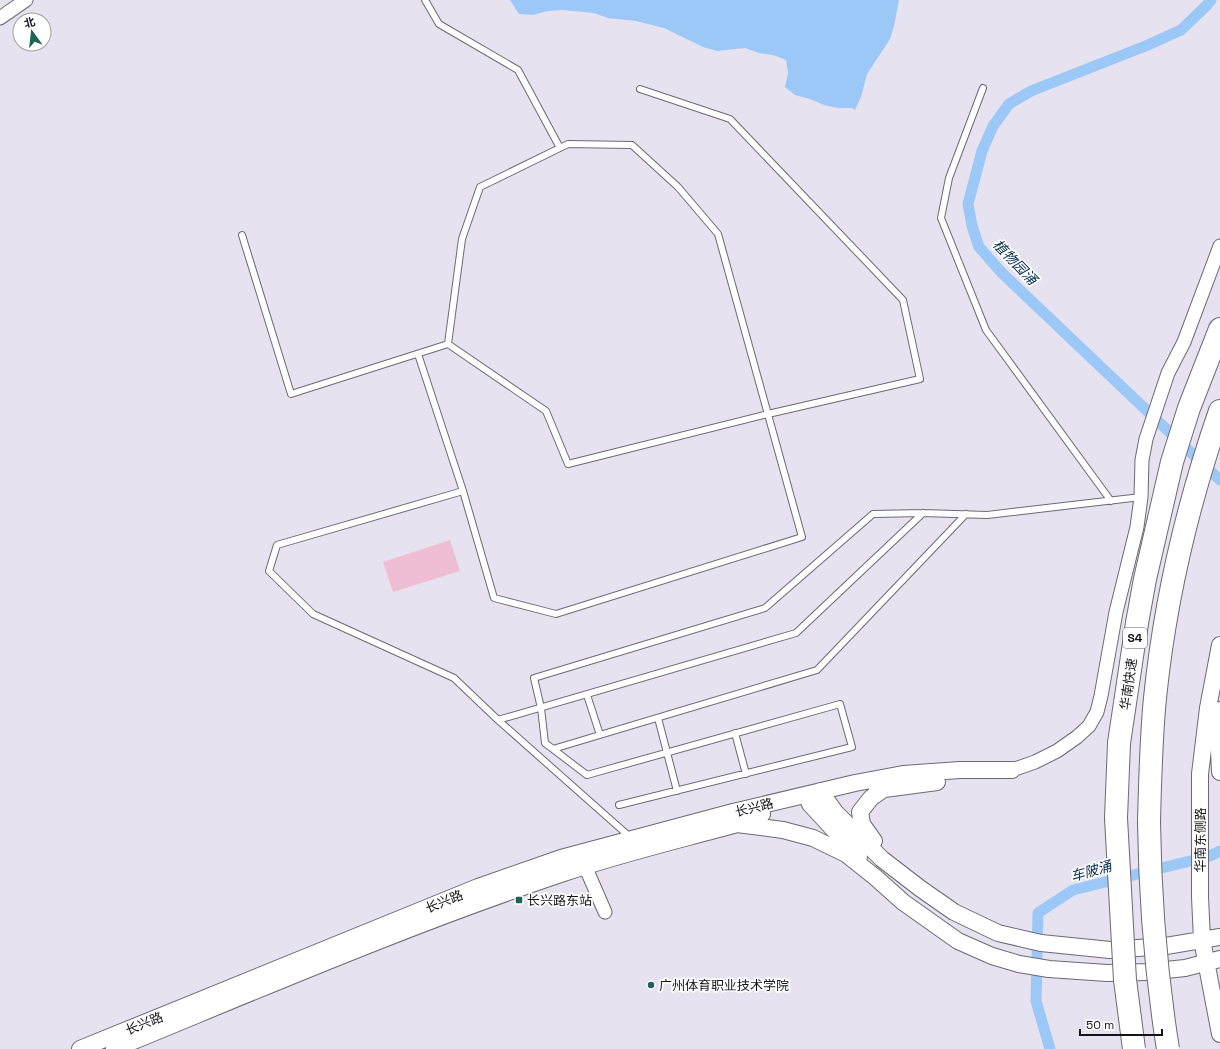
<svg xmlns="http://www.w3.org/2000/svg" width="1220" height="1049" font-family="'Space Grotesk','Noto Sans SC',sans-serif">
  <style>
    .green { fill: #efbed5 }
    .water { fill: #9cc8f7 }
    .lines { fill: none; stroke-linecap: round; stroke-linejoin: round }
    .canal { stroke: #9cc8f7; stroke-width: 11 }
    .service-casing { stroke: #6c6974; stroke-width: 8 }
    .minor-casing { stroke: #6c6974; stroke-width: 15 }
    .tertiary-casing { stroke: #6c6974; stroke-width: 18 }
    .motorway-casing { stroke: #6c6974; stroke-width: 24 }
    .service { stroke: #fff; stroke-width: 6 }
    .minor { stroke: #fff; stroke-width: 13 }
    .tertiary { stroke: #fff; stroke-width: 16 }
    .motorway { stroke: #fff; stroke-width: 22 }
    .motorway-bridge-casing { stroke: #6c6974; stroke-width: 24; stroke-linecap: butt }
    .motorway-bridge { stroke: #fff; stroke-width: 22 }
    .poi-dot { fill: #1d6356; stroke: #fff; stroke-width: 1.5 }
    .labels { text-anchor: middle; stroke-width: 3.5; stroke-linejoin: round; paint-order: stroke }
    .shield { fill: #fff; stroke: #5b5a5d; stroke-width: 1 }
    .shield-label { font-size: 12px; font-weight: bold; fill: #151318 }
    .street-label { font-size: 13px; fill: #151318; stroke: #fff }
    .poi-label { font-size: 13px; fill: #151318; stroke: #fff; text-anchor: start }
    .water-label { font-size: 14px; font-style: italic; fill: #022b4f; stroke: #fff }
  </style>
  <rect width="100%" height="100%" fill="#e6e2ef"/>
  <!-- green -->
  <path class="green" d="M450,540L460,571L393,592L383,562Z"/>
  <!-- water -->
  <path class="water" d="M510,0H899L894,26L890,39L867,74L861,97L855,110L852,108H838L824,105L810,99L795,95L785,87L788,73L786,60L773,55L759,53L745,48L717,51L703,47L664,28L636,21L608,18L594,13L562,10L547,11L533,15L519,14Z"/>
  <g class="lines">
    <!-- canal -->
    <path class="canal" d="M1211,0L1206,6L1181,30L1148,45L1031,91L1009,104L993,126L982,151L968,204L972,226L979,247L1002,273L1220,480
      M1050,1049L1036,1001L1038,913L1073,890L1210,856L1220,851"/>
    <defs>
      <path id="service" d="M425,0L439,24L518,70L560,148
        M983,88L949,178L941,218L986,330L1111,501
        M242,235L291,394L448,344L462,239L480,187L568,144L632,145L678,187L718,234L802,537L556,614L494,598L463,491L418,354
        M448,344L546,411L568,464L768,414L920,379L903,300L730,119L640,89
        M463,491L277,545L269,571L313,614L454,678L498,720L630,837
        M587,695L600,735
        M658,718L677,791
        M498,720L796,633L923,513
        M735,733L746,774
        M553,749L817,670L966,514
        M619,805L852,747L840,704L587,775L545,743L541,708L534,678L765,608L873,514L923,513L987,515L1141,497"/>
      <path id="minor" d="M0,18L26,0
        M1012,770L1035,762L1057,751L1077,737L1089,726L1097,712L1101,696L1116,612L1137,527L1141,497L1142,460L1146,439L1168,373L1184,342L1220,246
        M585,866L605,912"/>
      <path id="tertiary" d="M1220,645L1208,708L1200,774V897L1202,940L1220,1034
        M1220,710L1218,726L1220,772
        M877,790L937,782
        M820,791L835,812L882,859L921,889L954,912L998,933L1041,943L1110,950L1166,946L1220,937
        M806,795L810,804L859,857
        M737,824L783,830L813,838L846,854L875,877L903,902L958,941L992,956L1019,964L1049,969L1107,973L1147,972L1185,968L1220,959
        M874,841L862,824L860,812L871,798L885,788
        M80,1049L478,887L561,858L733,812L855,783L903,774L960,770H1012
        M114,1049C263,988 411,924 564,873C620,854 679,840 737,824L762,814"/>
      <path id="motorway" d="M1116,818L1119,743L1137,623L1145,579L1172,462L1189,408L1220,329
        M1149,822C1150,781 1151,739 1155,698C1165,600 1188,503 1220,411"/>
    </defs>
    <!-- service casing -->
    <use href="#service" class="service-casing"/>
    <!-- minor casing -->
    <use href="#minor" class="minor-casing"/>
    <!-- tertiary casing -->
    <use href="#tertiary" class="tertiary-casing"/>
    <!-- motorway casing -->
    <use href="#motorway" class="motorway-casing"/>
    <!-- service -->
    <use href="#service" class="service"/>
    <!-- minor -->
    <use href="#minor" class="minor"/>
    <!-- tertiary -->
    <use href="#tertiary" class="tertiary"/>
    <!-- motorway -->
    <use href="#motorway" class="motorway"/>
    <defs>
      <path id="motorway-bridge" d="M1116,818L1125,980L1134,1049
        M1149,822C1150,898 1156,974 1168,1049"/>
    </defs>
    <!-- motorway-bridge casing -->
    <use href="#motorway-bridge" class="motorway-bridge-casing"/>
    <!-- motorway-bridge -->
    <use href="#motorway-bridge" class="motorway-bridge"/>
  </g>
  <!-- markers -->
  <g class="poi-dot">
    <rect x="515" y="896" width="8" height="8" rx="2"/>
    <circle cx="651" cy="985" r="4"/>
  </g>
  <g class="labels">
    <!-- shield labels -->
    <rect class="shield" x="1123" y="628" width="24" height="20" rx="3"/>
    <g class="shield-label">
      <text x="1135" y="642">S4</text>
    </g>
    <!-- street labels -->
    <g class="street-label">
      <text transform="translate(1128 684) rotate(-82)" y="5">华南快速</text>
      <text transform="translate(754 807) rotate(-14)" y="5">长兴路</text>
      <text transform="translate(1200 840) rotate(-90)" y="5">华南东侧路</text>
      <text transform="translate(444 901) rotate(-22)" y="5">长兴路</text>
      <text transform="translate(144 1023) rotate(-22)" y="5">长兴路</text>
    </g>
    <!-- poi labels -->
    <g class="poi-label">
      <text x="527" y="905">长兴路东站</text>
      <text x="659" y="990">广州体育职业技术学院</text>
    </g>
    <!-- water labels -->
    <g class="water-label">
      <text transform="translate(1015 262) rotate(46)" y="5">植物园涌</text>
      <text transform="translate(1091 871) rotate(-16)" y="5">车陂涌</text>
    </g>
  </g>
  <!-- north arrow -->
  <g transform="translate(32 32) rotate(345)"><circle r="19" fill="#ffffff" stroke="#a1a1a3"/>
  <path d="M0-3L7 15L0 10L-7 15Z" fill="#1d6356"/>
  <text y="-6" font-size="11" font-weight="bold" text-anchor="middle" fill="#151318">北</text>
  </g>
  <!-- scale -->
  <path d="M1080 1029v6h82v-6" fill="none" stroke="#151318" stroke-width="2"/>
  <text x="1086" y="1029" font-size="12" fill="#151318" stroke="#ffffff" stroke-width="3" paint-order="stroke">50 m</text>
</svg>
